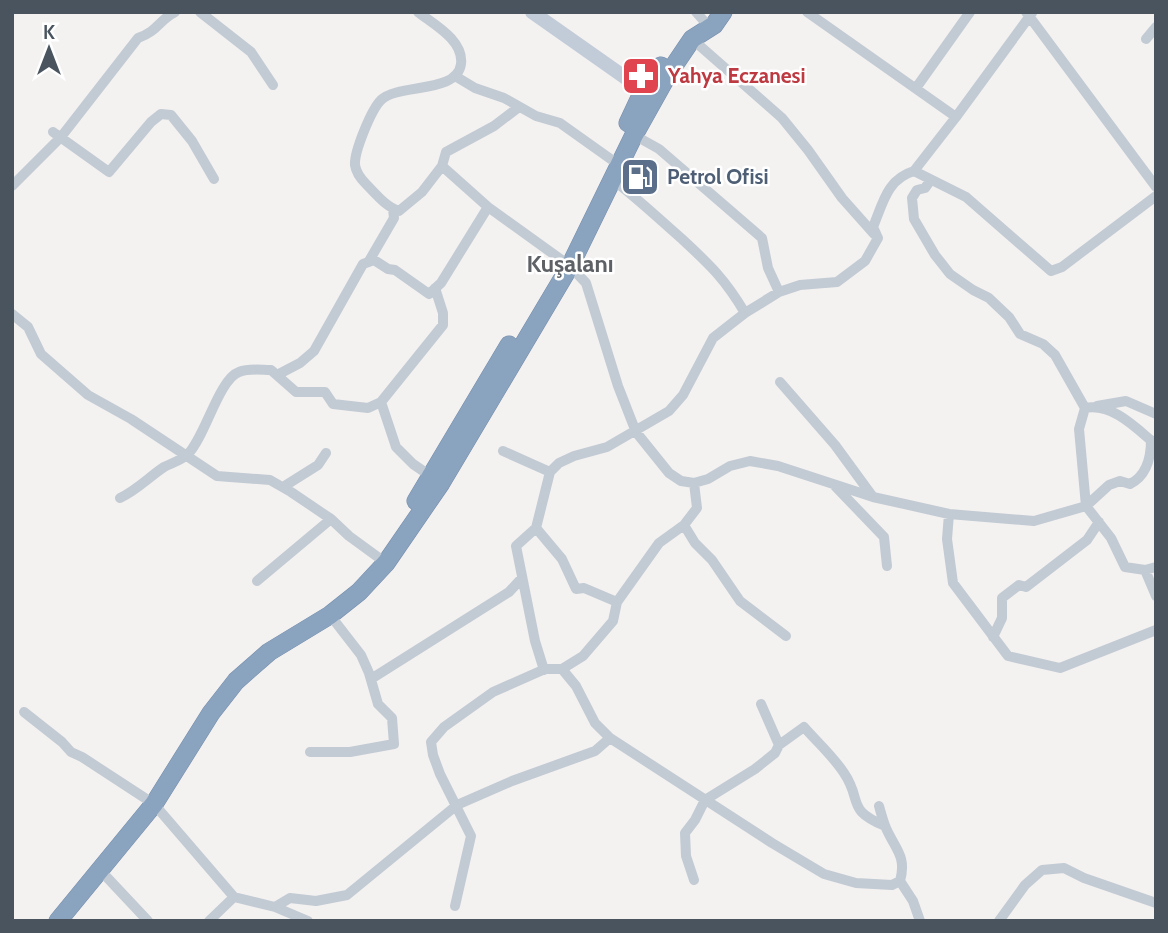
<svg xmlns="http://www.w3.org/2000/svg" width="1168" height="933" font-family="Cabin,sans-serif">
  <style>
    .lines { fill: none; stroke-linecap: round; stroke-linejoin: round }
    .highway-casing { stroke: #758eab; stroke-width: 19 }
    .street { stroke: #c2cbd3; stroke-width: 10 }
    .secondary { stroke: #c2ccd8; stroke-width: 14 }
    .highway { stroke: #8aa3bf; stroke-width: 18 }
    .labels { text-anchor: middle; stroke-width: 5; stroke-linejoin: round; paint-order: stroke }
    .health-label { font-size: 21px; font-weight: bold; fill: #be3a42; stroke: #fff; text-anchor: start }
    .service-label { font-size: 21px; font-weight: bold; fill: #4e5e75; stroke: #fff; text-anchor: start }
    .quarter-label { font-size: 24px; font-weight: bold; fill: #5e6166; stroke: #fff }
  </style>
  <rect width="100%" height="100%" fill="#f4f1f1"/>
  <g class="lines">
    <defs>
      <path id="highway" d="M628,123L643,91L661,66
        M416,501L509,345
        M58,921L154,804L211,713L236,681L269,652L330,615L359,592L386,563L441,483L570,266L634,135L667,76L692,39L714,25L723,12"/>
    </defs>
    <!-- highway casing -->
    <use href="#highway" class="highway-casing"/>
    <!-- street -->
    <path class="street" d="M200,12L251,52L273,85
      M418,12C433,24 464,40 461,64C457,94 399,83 381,100C371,110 354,152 355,165C356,172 361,179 366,184C375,193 386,207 399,211L422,192L442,166
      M696,12L704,21L713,25
      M807,12L956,117
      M1026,12L1156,187
      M692,39L782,118L808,150L842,198L874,234
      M1146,39L1156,27
      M455,76L475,88L504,98L536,116L560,123L619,165
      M916,88L970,12
      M519,107L494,126L446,152L442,166L488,207L570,266L586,283L618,386L636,432L669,473L681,481L694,483L708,479L730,466L750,461L778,466L873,497L949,514L1034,521L1086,506L1109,485L1120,481L1130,484C1146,476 1151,458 1151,440
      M53,132L109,172L151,122L161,114L171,115L192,141L214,179
      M634,135L659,149L762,238L768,268L779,292
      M914,171L956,117L1032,13
      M612,179C637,198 658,218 682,239C710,265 725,279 745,313
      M930,181L925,188L917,190L912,198L914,219L935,255L950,274L973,290L989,298L1009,317L1020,334L1043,344L1055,355L1085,408
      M12,186L61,137L138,38C158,31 158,21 175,12
      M369,261L394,218L393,209
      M12,314L28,327L41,354L88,395L131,419L217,476L270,480L291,492L331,519L349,536L386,563
      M277,375L300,363L314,351L363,264L374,260L388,269L395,270L429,294L441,283L488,207
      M780,382L835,445L873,497
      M381,402L443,325V313L435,288
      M1097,406L1126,401L1156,414
      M1155,444C1136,428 1113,403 1085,408L1079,429L1086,506L1111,538L1125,567L1145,570L1156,567
      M503,451L550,472
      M835,486L884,537L887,566
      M283,487L318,465L326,453
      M120,498C137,490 149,477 164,467C172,463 182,460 188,454C205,437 219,379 239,372C249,368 261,370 271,370L296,392H325L333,404L368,408L381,402L396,447L413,464L432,477
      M949,514L947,539L953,583L1008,656L1060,668L1156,630
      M684,525L695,543L712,560L740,601L786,636
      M536,528L562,559L576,589L584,588L617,602L659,543L684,525L697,508L694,483
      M1145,570L1156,596
      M257,581L331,519
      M993,637L1002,618V598L1019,585L1026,587L1087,540L1099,522
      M562,669L583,656L613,621L617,602
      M544,670L535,641L516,546L536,528L550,472L559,463L574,456L607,447L669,411L683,395L713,338L745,313L779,292L800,285L837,282L865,261L878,238L873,227C883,203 887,179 914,171L966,197L1051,271L1062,267L1156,196
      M371,679L509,592L522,578
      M24,712L62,742L71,752L82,757L154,804L234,897L275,907L308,921
      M779,745L804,727C817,742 833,756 844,773C863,801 845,809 885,826
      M310,752H350L394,744L392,718L378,704L369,673L361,655L330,615
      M101,871L148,921
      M694,880L686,856L685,833L695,820L705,800L755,769L775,753L779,745L761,704
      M900,881L913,901L920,921
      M455,906L471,836L440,774L433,755L431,742L444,727L493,692L545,669H562L576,686L595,723L610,738L772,843L824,874L856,883L892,885L900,881C907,856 895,849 886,828C883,821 881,813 879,806
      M275,907L290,898L316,901L347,895L457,805L512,781L595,751L610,738
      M209,921L234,897
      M999,921L1025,885L1042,870L1064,868L1084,878L1156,903"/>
    <!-- secondary -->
    <path class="secondary" d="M532,12L650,95"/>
    <!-- highway -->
    <use href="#highway" class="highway"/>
  </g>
  <!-- icons -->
  <defs>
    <symbol id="pharmacy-square" viewBox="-11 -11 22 22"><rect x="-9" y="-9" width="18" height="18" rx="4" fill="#e0444e" stroke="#fff"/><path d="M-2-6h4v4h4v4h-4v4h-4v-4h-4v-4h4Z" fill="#fff"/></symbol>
    <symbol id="fuel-square" viewBox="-11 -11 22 22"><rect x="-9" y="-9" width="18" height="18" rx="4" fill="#5c6f8a" stroke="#fff"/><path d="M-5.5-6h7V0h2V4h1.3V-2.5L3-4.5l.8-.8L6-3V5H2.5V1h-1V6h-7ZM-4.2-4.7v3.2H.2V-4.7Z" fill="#fff"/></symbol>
  </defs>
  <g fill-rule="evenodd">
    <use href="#pharmacy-square" x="619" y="54" width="44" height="44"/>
    <use href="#fuel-square" x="618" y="155" width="44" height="44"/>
  </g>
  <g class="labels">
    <!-- health labels -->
    <g class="health-label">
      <text x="668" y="83">Yahya Eczanesi</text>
    </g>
    <!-- service labels -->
    <g class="service-label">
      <text x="667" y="184">Petrol Ofisi</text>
    </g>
    <!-- quarter labels -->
    <g class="quarter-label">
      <text x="570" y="272">Kuşalanı</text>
    </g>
  </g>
  <!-- border -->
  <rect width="1168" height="933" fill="none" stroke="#49545f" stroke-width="28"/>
  <!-- north arrow -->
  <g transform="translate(49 49)" stroke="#ffffff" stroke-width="5" paint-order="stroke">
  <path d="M0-5L12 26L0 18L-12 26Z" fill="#49545f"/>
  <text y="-10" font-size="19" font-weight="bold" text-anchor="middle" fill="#49545f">K</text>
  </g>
</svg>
